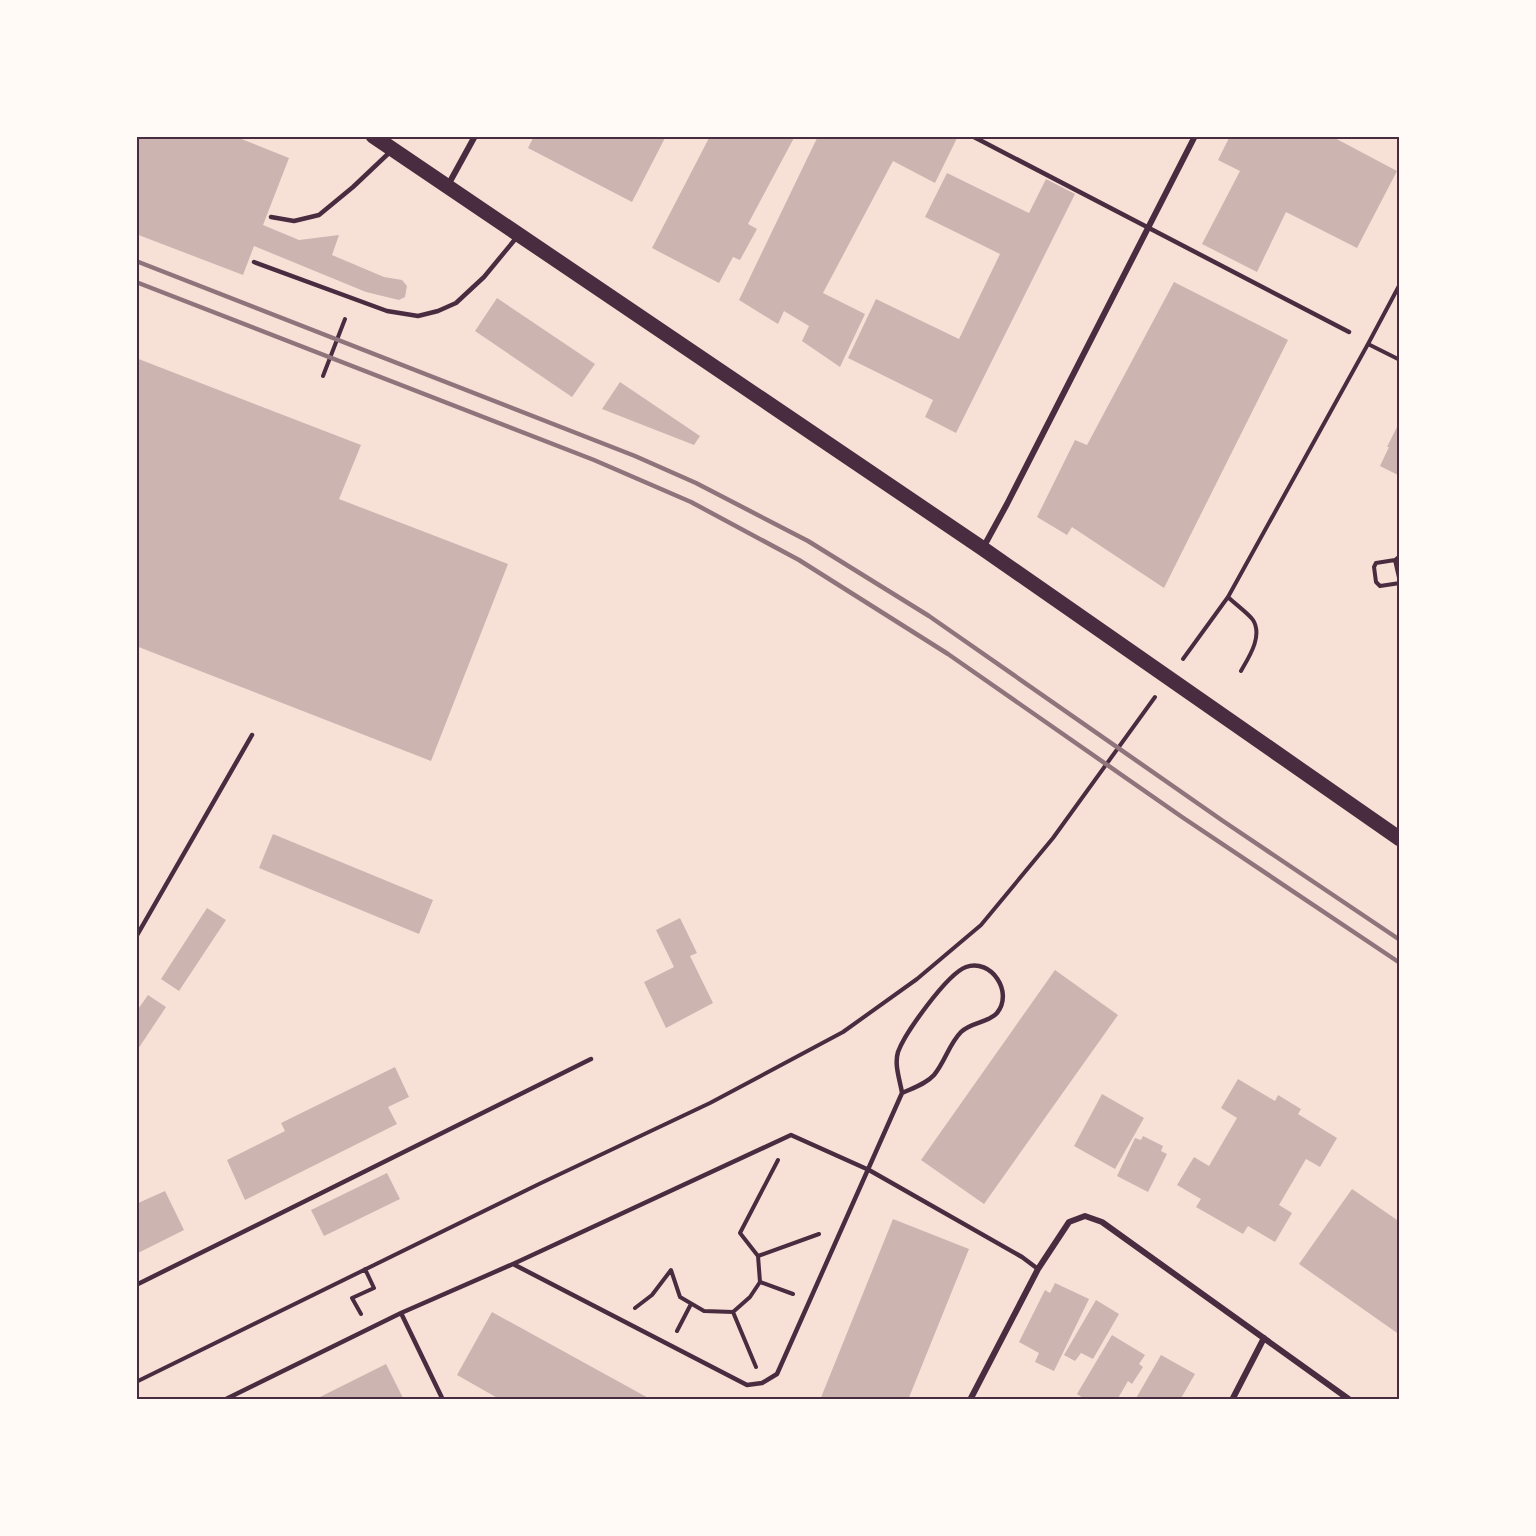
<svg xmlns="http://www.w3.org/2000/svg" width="1536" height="1536" font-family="Inter,sans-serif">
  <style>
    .building { fill: #ccb4b1 }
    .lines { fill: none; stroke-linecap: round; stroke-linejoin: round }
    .path { stroke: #4a2c40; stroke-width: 4 }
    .service { stroke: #4a2c40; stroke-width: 4.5 }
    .minor { stroke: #4a2c40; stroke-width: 6 }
    .primary { stroke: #4a2c40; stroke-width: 15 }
    .rail { stroke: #8f747c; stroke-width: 4.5 }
    .neatline { fill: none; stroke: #4a2c40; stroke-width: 2 }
  </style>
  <rect width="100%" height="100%" fill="#f7e1d7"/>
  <!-- building -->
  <path class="building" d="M136,136H234L289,158L263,225L299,240L339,235L332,255L384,277L402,280L407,286L405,297L399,300L366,292L254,246L243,275L136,234Z
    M534,136H666L632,202L528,148Z
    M710,136H795L748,224L757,229L740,260L733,257L719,283L652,248Z
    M818,136H958L935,183L893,161L823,293L865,314L840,367L802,341L809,326L784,311L778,324L739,300Z
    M1230,136H1331L1397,171L1357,248L1286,212L1257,272L1202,244L1240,171L1218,160Z
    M947,173L1029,213L1046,179L1075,194L956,433L925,417L933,400L848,358L876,299L959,339L1000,254L925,217Z
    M1174,282L1288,340L1164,588L1072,527L1067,535L1037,517L1075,440L1087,445Z
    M497,298L595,364L572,397L475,331Z
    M136,358L361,445L339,499L508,564L431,761L136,646Z
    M620,382L700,436L694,445L602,409Z
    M1400,421V476L1380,466L1389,447H1387Z
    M273,834L433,900L419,934L259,868Z
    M207,908L226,920L179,991L161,979Z
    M680,918L697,953L690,956L713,1003L666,1028L644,982L674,967L656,930Z
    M1055,970L1118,1015L984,1204L921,1160Z
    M148,995L166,1007L136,1052V1012Z
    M395,1067L409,1097L388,1107L397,1124L245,1200L227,1160L285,1131L281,1123Z
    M1238,1079L1275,1101L1278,1095L1301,1109L1298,1114L1337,1138L1320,1167L1306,1159L1279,1205L1292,1213L1275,1242L1248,1226L1243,1234L1196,1207L1201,1199L1177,1185L1194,1157L1209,1166L1237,1118L1221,1108Z
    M1102,1094L1144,1118L1115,1169L1074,1146Z
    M1143,1136L1163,1146L1161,1151L1167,1154L1148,1192L1117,1176L1135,1138L1141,1140Z
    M387,1173L400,1199L324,1236L311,1210Z
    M1352,1189L1400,1222V1335L1299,1264Z
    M165,1191L184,1230L136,1254V1204Z
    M893,1219L969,1249L908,1400H820Z
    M1055,1283L1089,1299L1054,1371L1035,1362L1039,1353L1019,1342L1045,1290L1050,1293Z
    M1096,1300L1119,1314L1093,1359L1081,1353L1075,1361L1064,1355Z
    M492,1312L652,1400H501L457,1375Z
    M1112,1335L1145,1355L1139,1364L1143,1367L1132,1384L1128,1381L1117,1400H1086L1077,1394Z
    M1161,1355L1195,1374L1180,1400H1135Z
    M386,1364L404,1400H314Z"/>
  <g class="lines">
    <!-- path -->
    <path class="path" d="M1368,344L1400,360
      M323,376L345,319
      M1400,556L1395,560L1376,563L1374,567L1376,582L1380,586L1400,583
      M1395,560L1400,582
      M1228,597C1234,603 1249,614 1253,620C1263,636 1249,657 1241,671
      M1183,659L1228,597L1368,344L1400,284
      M758,1256L819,1234
      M760,1282L793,1294
      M635,1308L652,1295L671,1270L680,1297L704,1311L733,1312L750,1297L760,1282L758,1256L740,1233L778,1160
      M733,1312L756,1367
      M361,1314L352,1298L374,1288L365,1269
      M677,1331L691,1304
      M136,1382L539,1184L710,1103L843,1032L917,979L981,925L1053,838L1155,697"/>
    <!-- service -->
    <path class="service" d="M972,136L1349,332
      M271,217L294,221L319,215L353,187L390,152
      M254,262L387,311L418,316L438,311L456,303L484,277L517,237
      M136,937L252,735
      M513,1264L747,1385L762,1383L777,1374L902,1093C900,1080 894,1065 898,1052C905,1033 947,974 966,967C991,958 1014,992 997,1013C988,1023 971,1022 961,1032C949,1044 945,1062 934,1075C926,1084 913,1088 902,1093
      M136,1285L591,1059
      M401,1313L443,1400
      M224,1400L401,1313L513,1264L791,1135L869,1170L1022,1257L1038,1269"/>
    <!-- minor -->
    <path class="minor" d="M447,187L475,136
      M983,548L1007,504L1195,136
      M970,1400L1038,1269L1069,1222L1085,1216L1102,1222L1350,1400
      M1232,1400L1264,1338"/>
    <!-- primary -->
    <path class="primary" d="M373,136L982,548L1400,839"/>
    <!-- rail -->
    <path class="rail" d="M136,261L635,456L696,483L808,541L929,616L1223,821L1400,940
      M136,282L594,460L691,502L799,560L948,654L1182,817L1400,963"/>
  </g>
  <!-- border -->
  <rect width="1536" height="1536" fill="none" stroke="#fffaf5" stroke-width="276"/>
  <rect x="138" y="138" width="1260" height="1260" class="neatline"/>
</svg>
